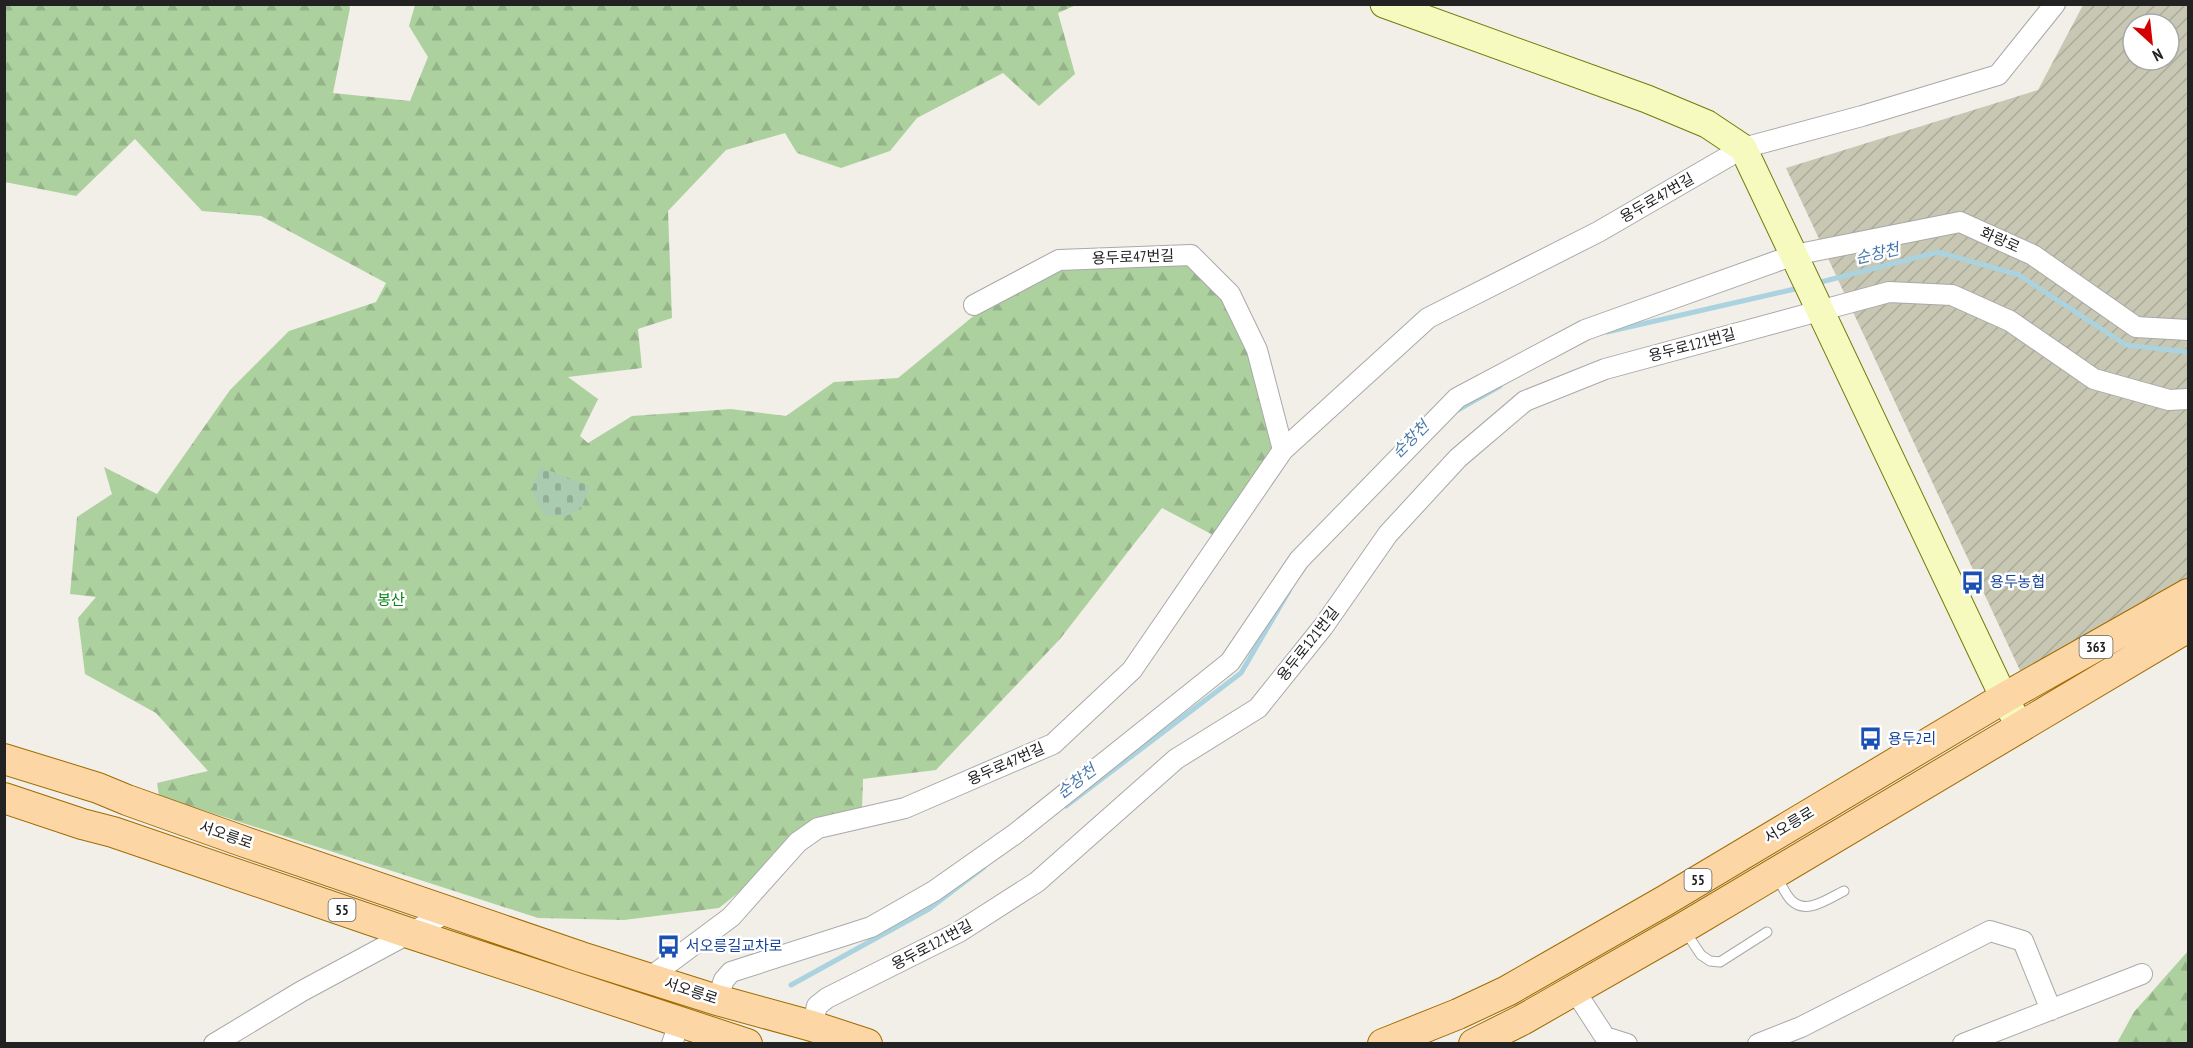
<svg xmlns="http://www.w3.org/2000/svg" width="2193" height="1048" font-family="'PT Sans Narrow','Noto Sans KR',sans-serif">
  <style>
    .construction { fill: url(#construction-furrows); fill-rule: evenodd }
    .forest { fill: url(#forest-firs) }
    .cemetery { fill: url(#cemetery-stones) }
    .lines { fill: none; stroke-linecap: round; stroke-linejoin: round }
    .stream { stroke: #aad3df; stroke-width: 5 }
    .service-casing { stroke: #a9a9a9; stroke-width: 11 }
    .minor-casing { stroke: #a9a9a9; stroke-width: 22 }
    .secondary-casing { stroke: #707d05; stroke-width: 29 }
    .primary-casing { stroke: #a06b00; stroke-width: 32 }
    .service { stroke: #fff; stroke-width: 9 }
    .minor { stroke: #fff; stroke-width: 20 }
    .secondary { stroke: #f7fabf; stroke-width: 27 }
    .primary { stroke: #fcd6a4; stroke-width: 30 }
    .labels { text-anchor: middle; stroke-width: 5; stroke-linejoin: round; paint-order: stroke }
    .shield { fill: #fff; stroke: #646464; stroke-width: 1.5 }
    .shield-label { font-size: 14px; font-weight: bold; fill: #222 }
    .street-label { font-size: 15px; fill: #222; stroke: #fff }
    .transit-label { font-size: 15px; fill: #164399; stroke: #fff; text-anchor: start }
    .park-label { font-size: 15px; fill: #0c8416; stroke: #fff }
    .water-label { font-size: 16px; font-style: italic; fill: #4a7aab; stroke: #fff }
  </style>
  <defs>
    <pattern id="construction-furrows" width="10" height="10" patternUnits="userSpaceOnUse" patternTransform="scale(1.5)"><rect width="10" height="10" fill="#c7c7b4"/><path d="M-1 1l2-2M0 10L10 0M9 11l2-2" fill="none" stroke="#abab9a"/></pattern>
    <pattern id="forest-firs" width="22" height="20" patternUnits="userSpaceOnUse" patternTransform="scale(1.5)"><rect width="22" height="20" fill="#add19e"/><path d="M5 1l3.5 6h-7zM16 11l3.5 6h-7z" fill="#95b388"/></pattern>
    <pattern id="cemetery-stones" width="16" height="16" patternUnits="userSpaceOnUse" patternTransform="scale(1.5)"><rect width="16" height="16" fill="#aacbaf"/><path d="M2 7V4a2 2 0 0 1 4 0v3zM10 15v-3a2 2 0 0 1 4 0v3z" fill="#92ae96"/></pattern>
  </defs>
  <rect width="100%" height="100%" fill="#f2efe9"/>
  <!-- construction -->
  <path class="construction" d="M2083,5H2188V585L2023,677L1786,168L2038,90ZM2133,24H2169V60H2133Z"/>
  <!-- forest -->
  <path class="forest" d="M4,5H349L350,8L333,93L410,101L428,57L409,26L415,5H1076L1058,13L1075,74L1039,106L1003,73L917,118L890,151L841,168L797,153L785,133L726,150L668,211L672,318L638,329L642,368L568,377L598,399L580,436L588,443L632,416L731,409L786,416L834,382L898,378L976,314L1063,268L1188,263L1225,297L1250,352L1276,448L1215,536L1162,508L1060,639L936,770L863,779L862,810L758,877L719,908L624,920L538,918L159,796L157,783L208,771L156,713L85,674L78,618L96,597L70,594L77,517L112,494L104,467L157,494L230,390L289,331L376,302L386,283L261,216L202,211L135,139L76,196L5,182Z
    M2188,951V1043H2117L2134,1012Z"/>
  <!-- cemetery -->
  <path class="cemetery" d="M540,467L590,486L581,509L566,516H547C530,498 530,489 540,467Z"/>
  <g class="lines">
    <!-- stream -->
    <path class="stream" d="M1817,283L1938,252L2019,275L2126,345L2188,352
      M1607,332L1799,288
      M1456,411L1500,386
      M1066,806L1241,673L1289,591
      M791,985L929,909L984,867"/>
    <defs>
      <path id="service" d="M1776,876C1781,883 1785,894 1791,900C1806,916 1829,898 1844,891
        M1685,931L1701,955L1710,961L1720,962L1767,932"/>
      <path id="minor" d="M974,305L1059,260L1191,255L1230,294L1257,350L1283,450
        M649,978L731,917L798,842L818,828L905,808L1053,744L1132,670L1283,450L1428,318L1598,232L1743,148L1862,116L1998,75L2055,4
        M1575,991L1605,1037L1627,1044
        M717,1000L724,980L731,972L871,927L934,891L1015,834L1230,662L1299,560L1457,398L1585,330L1794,255L1960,222L2033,255L2136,327L2188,330
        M812,1026L817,1006L827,998L959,932L1037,882L1176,759L1258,708L1323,627L1388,534L1458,458L1525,401L1605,369L1889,292L1952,295L2010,321L2094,379L2169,400L2188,399
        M214,1044L302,991L447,913
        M672,1044L680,1020
        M1758,1044L1801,1027L1990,931L2023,941L2051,1010
        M1963,1044L2142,974"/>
      <path id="secondary" d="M1384,4L1647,99L1707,124L1743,148L2004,698L2021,728"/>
      <path id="primary" d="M4,759L98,788L127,800L242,841L581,957L717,1000L812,1026L867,1044
        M4,798L82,824L113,832L409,933L747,1044
        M1383,1044L1458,1014L1507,991L1666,900L2004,698L2188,594
        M1474,1044L1522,1020L1683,928L2188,627"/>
    </defs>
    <!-- service casing -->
    <use href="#service" class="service-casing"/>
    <!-- minor casing -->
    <use href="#minor" class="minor-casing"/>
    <!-- secondary casing -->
    <use href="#secondary" class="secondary-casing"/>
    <!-- primary casing -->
    <use href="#primary" class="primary-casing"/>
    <!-- service -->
    <use href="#service" class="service"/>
    <!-- minor -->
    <use href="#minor" class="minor"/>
    <!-- secondary -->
    <use href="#secondary" class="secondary"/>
    <!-- primary -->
    <use href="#primary" class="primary"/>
  </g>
  <!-- icons -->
  <defs>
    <symbol id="bus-bare" viewBox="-9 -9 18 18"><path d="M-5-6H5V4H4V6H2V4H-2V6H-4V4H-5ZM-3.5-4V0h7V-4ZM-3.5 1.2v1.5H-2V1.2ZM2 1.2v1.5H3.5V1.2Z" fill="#1a4fb4" stroke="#fff" stroke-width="2.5" paint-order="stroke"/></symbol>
  </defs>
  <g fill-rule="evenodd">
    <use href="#bus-bare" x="1956" y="566" width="33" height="33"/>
    <use href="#bus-bare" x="1854" y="722" width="33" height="33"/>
    <use href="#bus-bare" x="652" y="930" width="33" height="33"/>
  </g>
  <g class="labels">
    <!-- shield labels -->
    <g class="shield">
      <rect x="2079.5" y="636" width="33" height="22" rx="4.5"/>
      <rect x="1684.5" y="869" width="27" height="22" rx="4.5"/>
      <rect x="328.5" y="899" width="27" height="22" rx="4.5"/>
    </g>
    <g class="shield-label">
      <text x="2096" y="652">363</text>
      <text x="1698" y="885">55</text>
      <text x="342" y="915">55</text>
    </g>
    <!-- street labels -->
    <g class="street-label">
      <text transform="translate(1657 198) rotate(-30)" y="5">용두로47번길</text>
      <text transform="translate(2000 240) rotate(24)" y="5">화랑로</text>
      <text transform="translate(1133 257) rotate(-2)" y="5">용두로47번길</text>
      <text transform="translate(1692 345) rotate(-15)" y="5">용두로121번길</text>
      <text transform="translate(1308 644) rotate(-52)" y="5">용두로121번길</text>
      <text transform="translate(1006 764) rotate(-24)" y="5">용두로47번길</text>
      <text transform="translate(1789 825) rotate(-31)" y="5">서오릉로</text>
      <text transform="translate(226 835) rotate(19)" y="5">서오릉로</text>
      <text transform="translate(932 945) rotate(-28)" y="5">용두로121번길</text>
      <text transform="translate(691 991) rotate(18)" y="5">서오릉로</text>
    </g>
    <!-- transit labels -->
    <g class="transit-label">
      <text x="1990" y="587">용두농협</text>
      <text x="1888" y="744">용두2리</text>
      <text x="686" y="951">서오릉길교차로</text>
    </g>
    <!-- park labels -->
    <g class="park-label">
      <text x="391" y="605">봉산</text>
    </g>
    <!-- water labels -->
    <g class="water-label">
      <text transform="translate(1877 253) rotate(-13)" y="6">순창천</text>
      <text transform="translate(1410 439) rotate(-45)" y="6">순창천</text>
      <text transform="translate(1076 781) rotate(-37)" y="6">순창천</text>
    </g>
  </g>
  <!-- border -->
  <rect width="2193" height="1048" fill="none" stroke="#222222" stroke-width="12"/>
  <!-- north arrow -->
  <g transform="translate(2151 42) rotate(153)"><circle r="28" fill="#ffffff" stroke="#a7a7a7" stroke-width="1.5"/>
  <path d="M0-4.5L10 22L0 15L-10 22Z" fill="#d40000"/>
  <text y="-9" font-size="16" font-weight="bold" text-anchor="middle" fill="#222222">N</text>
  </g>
</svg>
